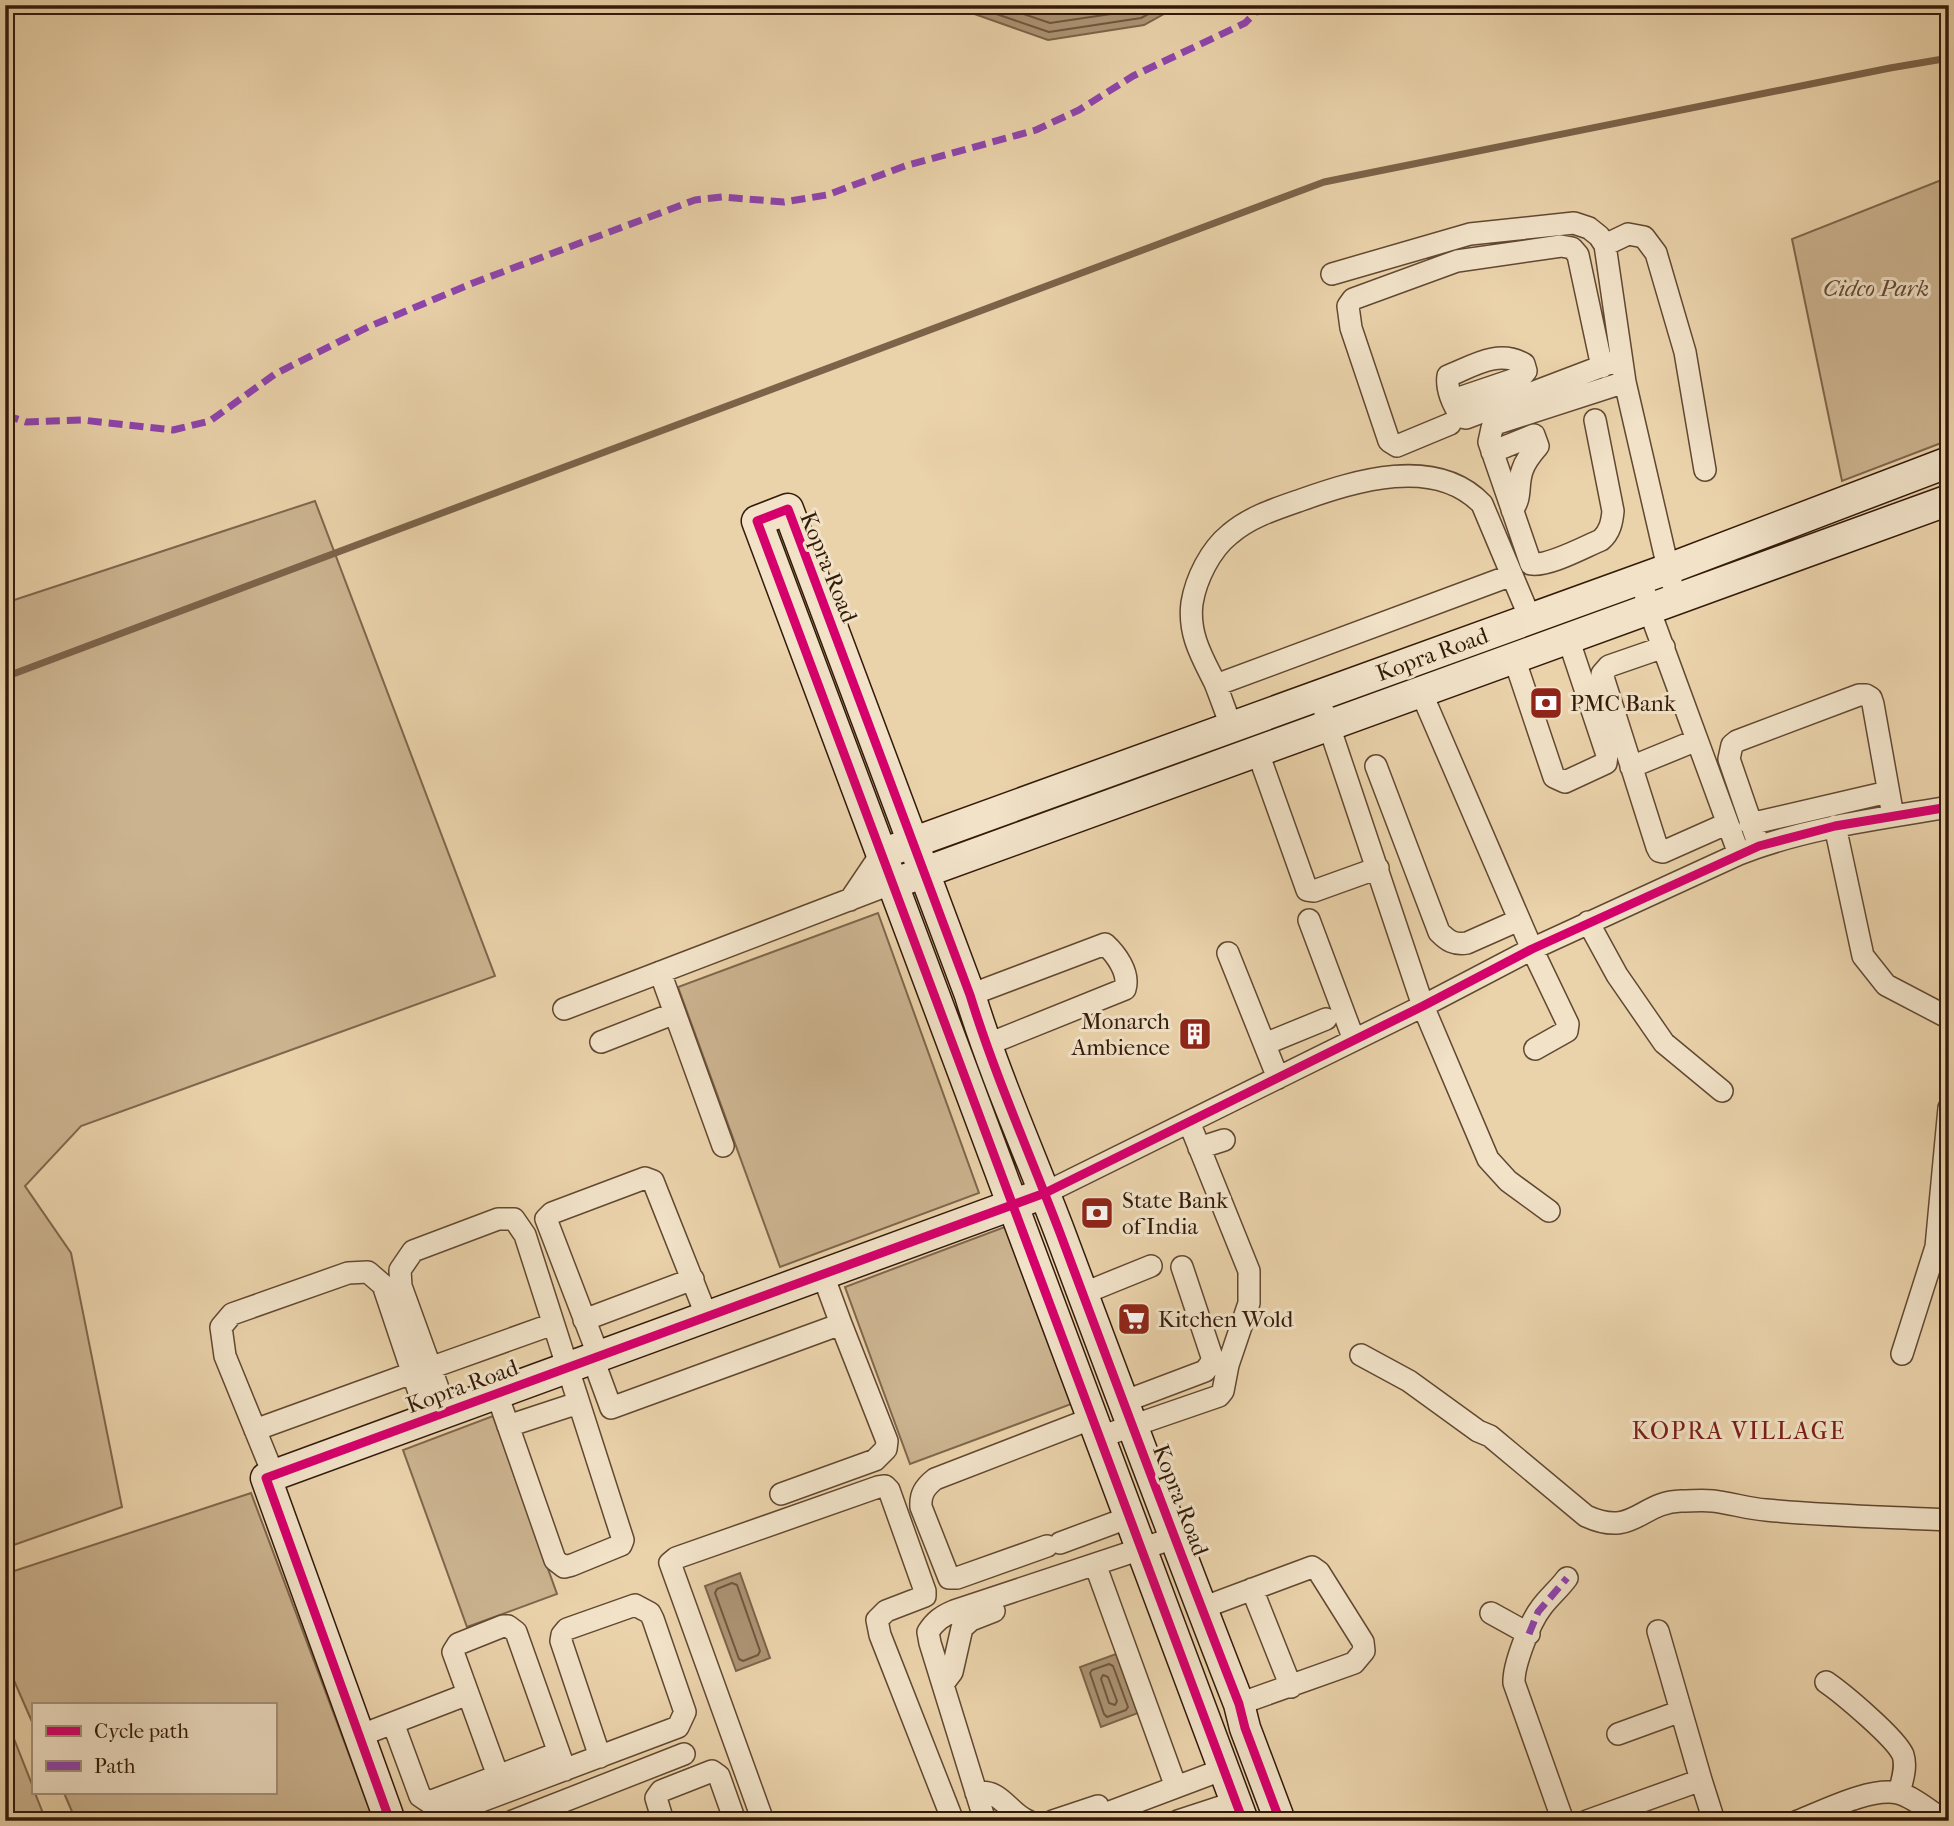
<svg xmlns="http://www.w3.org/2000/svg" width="1954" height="1826" font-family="'IM FELL French Canon',serif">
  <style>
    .green { fill: #cbb38f; stroke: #7f664c; stroke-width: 2 }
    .water { fill: #ac9373; stroke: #7c6349; stroke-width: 2 }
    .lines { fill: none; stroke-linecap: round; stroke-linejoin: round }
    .shore { stroke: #70563e; stroke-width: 2 }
    .stream { stroke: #7c6349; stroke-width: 7 }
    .street-casing { stroke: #614831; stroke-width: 24 }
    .secondary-casing { stroke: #331a09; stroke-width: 33 }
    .street { stroke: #f1e2c8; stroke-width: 21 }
    .secondary { stroke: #f1e2c8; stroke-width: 30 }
    .quiet { stroke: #8e44ad; stroke-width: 7; stroke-dasharray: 14 7; stroke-linecap: butt }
    .cycleway-casing { stroke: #f1e2c8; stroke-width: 13 }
    .cycleway { stroke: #d6006c; stroke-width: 9 }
    .labels { text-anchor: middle; stroke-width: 6; stroke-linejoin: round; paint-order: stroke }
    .park-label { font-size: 23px; font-style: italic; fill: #614831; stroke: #f1e2c8 }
    .street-label { font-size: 23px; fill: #331a09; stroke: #f1e2c8 }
    .poi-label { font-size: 23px; fill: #331a09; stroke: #f1e2c8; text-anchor: start }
    .neighbourhood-label { font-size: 24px; letter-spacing: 2px; fill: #7a1f14; stroke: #f1e2c8 }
  </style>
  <rect width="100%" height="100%" fill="#ead2aa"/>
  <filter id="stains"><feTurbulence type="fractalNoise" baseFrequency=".00286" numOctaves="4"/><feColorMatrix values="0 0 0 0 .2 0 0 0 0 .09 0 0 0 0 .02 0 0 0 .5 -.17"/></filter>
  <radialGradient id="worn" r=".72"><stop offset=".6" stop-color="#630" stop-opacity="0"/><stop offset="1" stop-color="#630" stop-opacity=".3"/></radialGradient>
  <!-- green -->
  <path class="green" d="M1949,177V440L1842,481L1792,239Z
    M315,501L495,976L81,1126L25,1186L71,1253L122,1507L5,1548V603Z
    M878,913L979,1193L780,1267L678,987Z
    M1010,1225L1074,1403L910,1464L845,1287Z
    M493,1416L557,1594L467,1627L403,1450Z
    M251,1493L374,1821H76L64,1793H275V1705H33V1724L5,1660V1574Z
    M5,1716L33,1787V1793H35L46,1821H5Z"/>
  <!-- water -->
  <path class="water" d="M949,5H1180L1144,25L1048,40Z
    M740,1573L770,1658L736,1671L705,1586Z
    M1116,1654L1138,1713L1101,1727L1080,1667Z"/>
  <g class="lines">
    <!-- shore -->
    <path class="shore" d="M970,5L1049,32L1141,18L1165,5
      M997,5L1050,23L1138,10L1147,5
      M1029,5L1051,13L1098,5
      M732,1583L737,1585L760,1651L758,1655L743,1661L739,1659L715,1593L717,1589Z
      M1109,1664L1113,1666L1128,1707L1126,1710L1107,1717L1104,1714L1090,1673L1092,1670Z
      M1103,1675L1108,1677L1117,1701L1115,1705L1109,1703L1101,1679Z"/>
    <!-- stream -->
    <path class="stream" d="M5,677L1324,182L1890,68L1949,58"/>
    <defs>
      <path id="street" d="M1605,245L1628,234L1644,237L1656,253L1685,352L1705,470
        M1332,274L1470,234L1574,223L1589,228L1599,236L1605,245L1625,382L1671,581
        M1453,400L1521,377L1526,371L1524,364C1498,349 1473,366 1448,376C1446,389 1454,406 1461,417L1466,418L1613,362
        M1595,420L1613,511C1612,522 1610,532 1601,540C1584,547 1548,567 1531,564L1489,442L1492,428L1498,423L1625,382
        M1450,424L1397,446L1389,441L1351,328L1348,306L1353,299L1457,261L1561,246L1572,248L1578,255L1602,367
        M1492,452L1534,435L1538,446C1531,454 1525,461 1522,471C1517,486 1522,498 1512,510
        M1641,578L1649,609L1739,854
        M1664,647L1609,666L1602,674L1657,847L1659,851L1663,852L1726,824
        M1514,658L1554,777L1565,782L1606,763L1607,755L1568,638
        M1216,685L1512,575
        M1421,692L1532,949L1568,1024L1567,1031L1535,1049
        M1325,714L1423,1006L1488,1159L1508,1181L1549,1211
        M1232,728C1226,713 1221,698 1215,683C1202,657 1188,634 1192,603C1196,579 1210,550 1230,534C1250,517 1275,509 1301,500C1355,481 1435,455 1482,504L1530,618
        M1257,750L1307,890L1314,891L1378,868
        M1376,766L1439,932C1448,941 1454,945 1467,943L1519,920
        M1631,767L1697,740
        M1750,824L1888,792
        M1835,826L1863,956L1886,985L1949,1018
        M1759,846L1729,759L1732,745L1737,741L1859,695H1866L1871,698L1873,704L1893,816
        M850,900L881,854
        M1309,920L1354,1040
        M1588,922L1617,975L1664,1043L1722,1091
        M1228,953L1278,1078
        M660,972L723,1146
        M970,995L1105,944C1116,954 1130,973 1125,989L986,1045
        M564,1009L893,883
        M601,1042L675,1013
        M1265,1044L1326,1019
        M1199,1148L1224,1140
        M1045,1193L1423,1006L1532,949L1739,854C1805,828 1878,819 1949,807
        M1082,1294L1151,1266
        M584,1320L693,1279
        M1902,1354L1936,1247L1949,1108
        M1361,1355L1409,1381L1478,1431L1490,1436L1586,1516C1634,1538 1640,1502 1681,1501C1692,1501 1703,1500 1713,1501C1731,1503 1749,1509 1766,1510C1827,1516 1888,1517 1949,1520
        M599,1357L546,1219L552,1213L645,1178L653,1181L707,1317
        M593,1359L611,1408L841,1324L823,1275
        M430,1368L553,1324
        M1123,1402L1205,1371L1211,1363L1212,1357L1182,1267
        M447,1413L401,1286L400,1270L413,1251L498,1219H514L525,1235L623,1540L621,1545L572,1565L564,1567L555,1560L497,1394
        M508,1426L578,1403
        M255,1430L412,1373
        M1100,1437L1219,1396L1223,1391L1228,1365L1249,1303V1271L1189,1122
        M274,1476L225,1356L221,1327L232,1314L348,1273L368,1272L383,1285L428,1419
        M781,1494L875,1460L886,1449L887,1441L841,1324
        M1060,1543L1130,1517
        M1047,1546L957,1578H949L921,1507C920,1494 925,1487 935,1479L1093,1418
        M1095,1564L1176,1787
        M1252,1589L1291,1687
        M1202,1608L1312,1567L1319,1572L1363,1642L1364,1651L1354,1663L1239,1704
        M1491,1613L1529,1634
        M1658,1631L1701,1780
        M1826,1682C1842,1693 1896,1738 1903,1755C1907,1767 1902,1781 1899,1793
        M943,1684L952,1672L962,1628L971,1620L994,1611
        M393,1723L420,1796L429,1802L558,1753
        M1618,1734L1681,1711
        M359,1736L468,1694
        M498,1776L453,1652L458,1644L503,1626H508L516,1632L565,1770
        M976,1793C1001,1788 1008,1813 1028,1821
        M428,1821L678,1727L685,1712L653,1619L650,1613L635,1605L567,1629L562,1635L561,1641L600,1757
        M513,1821L684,1754
        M663,1821L656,1798L661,1791L712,1771L719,1776L735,1821
        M763,1821L670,1563L676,1558L878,1487L885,1486L889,1490L925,1591V1596L886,1611L877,1620L880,1635L953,1821
        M985,1821L930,1643L928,1632C935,1621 942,1616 954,1611L1174,1538
        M1053,1821L1098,1806
        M1086,1821L1224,1769
        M1178,1821L1236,1802
        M1563,1821L1514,1683C1513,1666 1530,1622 1541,1608C1548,1598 1559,1589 1567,1578
        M1587,1821L1701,1780L1714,1821
        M1798,1821C1824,1811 1870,1787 1898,1793C1914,1797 1931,1812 1945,1821"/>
      <path id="secondary" d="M895,849L1668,569L1949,462
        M906,879L1949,500
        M390,1821L266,1478L1031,1198
        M1243,1821L757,521L788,509L970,995C995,1076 1030,1154 1060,1233C1119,1391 1178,1548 1239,1704L1245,1728L1280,1821"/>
    </defs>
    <!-- street casing -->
    <use href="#street" class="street-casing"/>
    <!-- secondary casing -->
    <use href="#secondary" class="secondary-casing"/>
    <!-- street -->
    <use href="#street" class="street"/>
    <!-- secondary -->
    <use href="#secondary" class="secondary"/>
    <!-- quiet -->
    <path class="quiet" d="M5,415L26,422L82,420L173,430L210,421L275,374L368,327L473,283L695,200L722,197L784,202L827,195L905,166L1036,130L1079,110L1133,76L1245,23L1263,5
      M1529,1634L1538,1612L1567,1578"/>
    <defs>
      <path id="cycleway" d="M390,1821L266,1478L1045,1193L1423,1006L1532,949L1759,846L1835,826L1949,807
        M1243,1821L757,521L788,509L970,995C995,1076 1030,1154 1060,1233C1119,1391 1178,1548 1239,1704L1245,1728L1280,1821"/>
    </defs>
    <!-- cycleway casing -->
    <use href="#cycleway" class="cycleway-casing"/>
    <!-- cycleway -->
    <use href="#cycleway" class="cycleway"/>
  </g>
  <!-- icons -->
  <defs>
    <symbol id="bank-square" viewBox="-11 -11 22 22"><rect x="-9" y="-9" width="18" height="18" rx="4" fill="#8f2418" stroke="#f1e2c8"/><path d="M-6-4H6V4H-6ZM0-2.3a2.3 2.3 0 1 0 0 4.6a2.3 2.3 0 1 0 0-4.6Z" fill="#fff"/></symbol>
    <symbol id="building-square" viewBox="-11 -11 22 22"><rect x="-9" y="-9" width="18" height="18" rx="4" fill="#8f2418" stroke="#f1e2c8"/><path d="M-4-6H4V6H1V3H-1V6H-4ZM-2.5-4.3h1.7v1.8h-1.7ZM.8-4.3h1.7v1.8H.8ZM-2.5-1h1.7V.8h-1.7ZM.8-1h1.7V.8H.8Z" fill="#fff"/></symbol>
    <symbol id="supermarket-square" viewBox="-11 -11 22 22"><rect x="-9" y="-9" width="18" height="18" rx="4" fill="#8f2418" stroke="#f1e2c8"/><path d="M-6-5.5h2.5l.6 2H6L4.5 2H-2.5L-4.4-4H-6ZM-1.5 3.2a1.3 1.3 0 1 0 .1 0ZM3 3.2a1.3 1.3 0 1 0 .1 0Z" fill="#fff"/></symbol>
  </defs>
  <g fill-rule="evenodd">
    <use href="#bank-square" x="1527" y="684" width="38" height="38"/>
    <use href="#building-square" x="1176" y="1015" width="38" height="38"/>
    <use href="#bank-square" x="1078" y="1194" width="38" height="38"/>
    <use href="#supermarket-square" x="1115" y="1300" width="38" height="38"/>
  </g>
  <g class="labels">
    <!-- park labels -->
    <g class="park-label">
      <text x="1876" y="296">Cidco Park</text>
    </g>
    <!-- street labels -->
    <g class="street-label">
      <text transform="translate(829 567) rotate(68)" y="8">Kopra Road</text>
      <text transform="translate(1432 654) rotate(-20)" y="8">Kopra Road</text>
      <text transform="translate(462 1386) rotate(-20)" y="8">Kopra Road</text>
      <text transform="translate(1181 1500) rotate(69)" y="8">Kopra Road</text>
    </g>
    <!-- poi labels -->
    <g class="poi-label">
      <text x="1570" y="711">PMC Bank</text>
      <text x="1170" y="1029" text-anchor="end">Monarch<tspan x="1170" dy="26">Ambience</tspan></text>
      <text x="1122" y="1208">State Bank<tspan x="1122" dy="26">of India</tspan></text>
      <text x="1158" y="1327">Kitchen Wold</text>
    </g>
    <!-- neighbourhood labels -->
    <g class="neighbourhood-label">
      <text x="1739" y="1439">KOPRA VILLAGE</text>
    </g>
  </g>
  <!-- margin -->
  <rect width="1954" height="1826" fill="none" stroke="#ead2aa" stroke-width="28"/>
  <rect x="7" y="7" width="1940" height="1812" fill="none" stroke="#331a09" stroke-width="3.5"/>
  <rect x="14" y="14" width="1926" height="1798" fill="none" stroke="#331a09" stroke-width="2"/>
  <!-- legend -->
  <rect x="32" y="1703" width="245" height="91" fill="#f1e2c8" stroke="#a5927c" stroke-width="2"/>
  <rect x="46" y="1726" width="35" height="10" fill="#d6006c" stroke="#a5927c" stroke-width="2"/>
  <text x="94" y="1738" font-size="21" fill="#331a09">Cycle path</text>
  <rect x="46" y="1761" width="35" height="10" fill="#8e44ad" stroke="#a5927c" stroke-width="2"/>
  <text x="94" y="1773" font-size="21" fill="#331a09">Path</text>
  <rect width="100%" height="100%" filter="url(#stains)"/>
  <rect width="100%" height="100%" fill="url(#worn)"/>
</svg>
